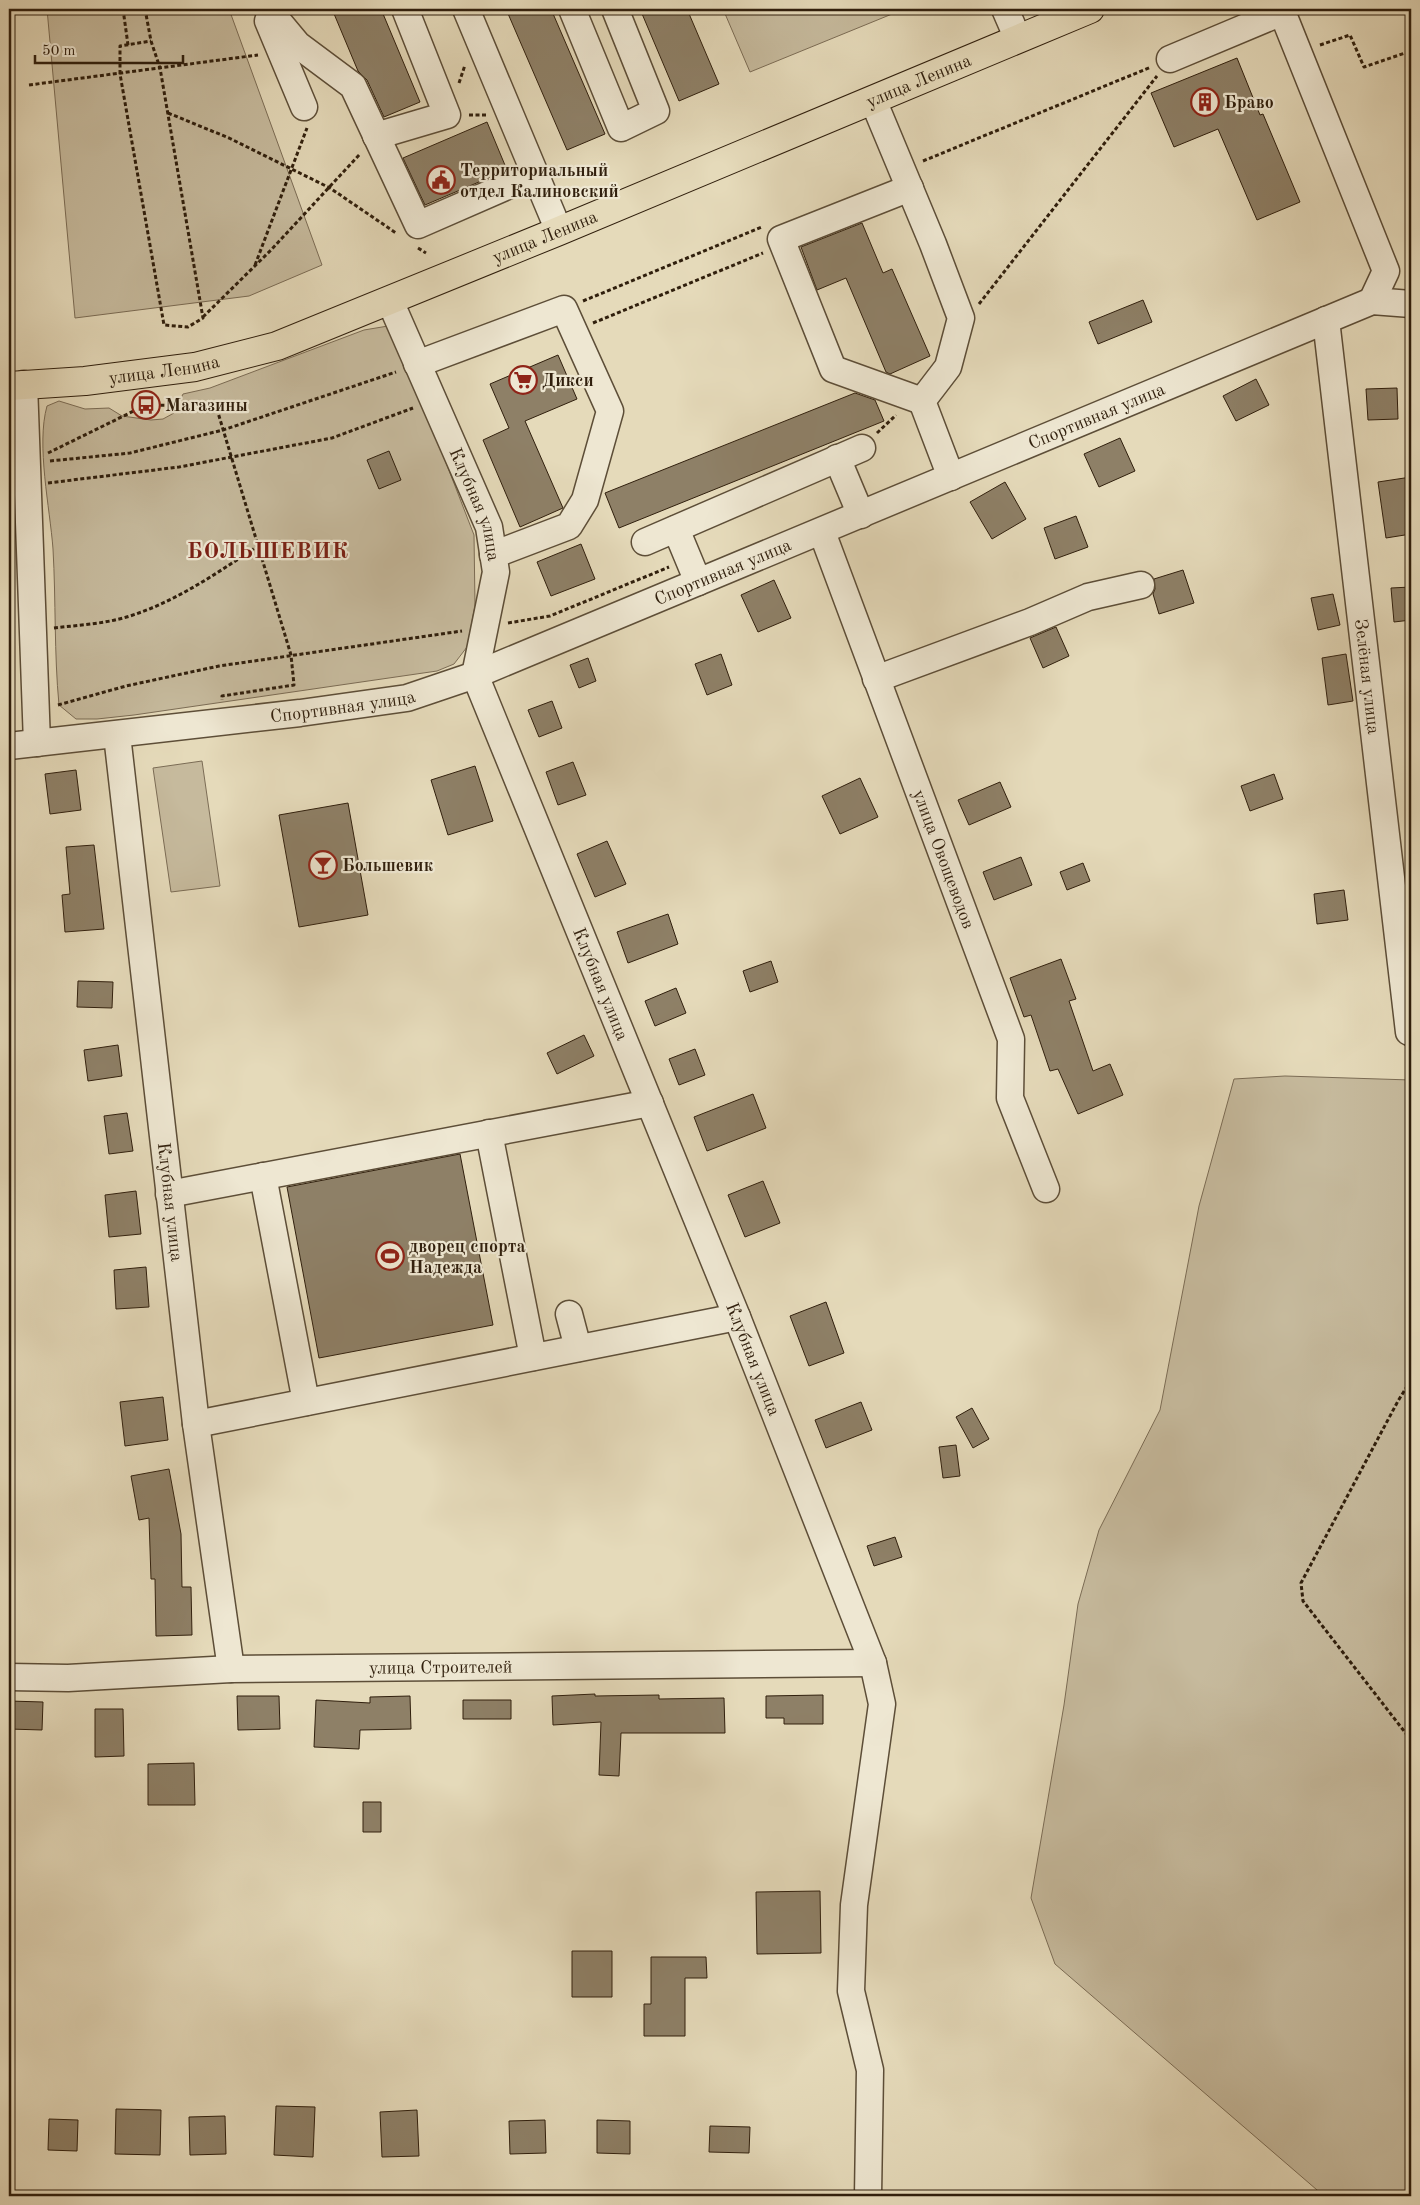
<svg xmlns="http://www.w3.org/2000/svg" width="1420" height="2205" font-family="'Old Standard TT',serif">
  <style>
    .green { fill: #c6ba9d; stroke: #7b6c55 }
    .building { fill: #8e8067; stroke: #301f0d }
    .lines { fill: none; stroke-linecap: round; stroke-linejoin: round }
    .minor-casing { stroke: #5d4e38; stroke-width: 29 }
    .major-casing { stroke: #301f0d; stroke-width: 30 }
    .path { stroke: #301f0d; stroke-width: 3; stroke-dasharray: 4 2.5; stroke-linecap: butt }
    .minor { stroke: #eee7d2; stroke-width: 26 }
    .major { stroke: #e5daba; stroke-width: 28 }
    .labels { text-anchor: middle; stroke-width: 4.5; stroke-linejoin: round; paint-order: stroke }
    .street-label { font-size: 18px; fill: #301f0d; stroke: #eee7d2 }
    .poi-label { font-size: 18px; font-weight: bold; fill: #301f0d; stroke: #eee7d2; text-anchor: start }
    .district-label { font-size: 22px; font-weight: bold; letter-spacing: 1px; fill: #7a1f14; stroke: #eee7d2 }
  </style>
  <rect width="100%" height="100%" fill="#e5daba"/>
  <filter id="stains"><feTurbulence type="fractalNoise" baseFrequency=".004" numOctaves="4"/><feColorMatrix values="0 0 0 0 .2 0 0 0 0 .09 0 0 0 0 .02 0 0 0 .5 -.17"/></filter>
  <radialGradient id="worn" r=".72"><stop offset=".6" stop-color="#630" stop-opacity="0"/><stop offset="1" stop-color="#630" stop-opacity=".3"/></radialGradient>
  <!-- green -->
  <path class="green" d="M47,9H229L322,265L249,296L75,318Z
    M723,9H890L892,14L750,72Z
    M388,326L404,354L474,535L475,606L467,647L454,664L437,671L134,715L97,719H76L59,705C54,653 56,601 53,549C50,508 36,445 47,406L59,401L85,409L109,408L122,416L151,420L163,419L174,413L183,394L210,388L364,330Z
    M202,761L220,886L171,892L153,768Z
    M1285,1076L1411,1080V2196H1324L1055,1964L1031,1898L1064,1705L1078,1604L1099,1530L1160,1410L1199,1206L1234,1079Z"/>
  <!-- building -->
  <path class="building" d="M332,9H381L420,102L384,117L367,80L358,71Z
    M506,9H551L605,134L567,150Z
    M640,9H687L719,84L679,101Z
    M1237,58L1260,115L1263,114L1300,202L1257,220L1218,129L1174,147L1151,93Z
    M487,122L507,170L425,205L403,158Z
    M862,223L883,273L892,269L930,356L890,374L886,372L846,278L817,290L801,247Z
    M1143,300L1152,322L1098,344L1089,322Z
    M558,355L577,399L525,421L563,508L520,527L483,440L509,428L490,384Z
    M1256,379L1269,405L1236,421L1223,396Z
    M1397,388L1398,419L1368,420L1366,389Z
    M855,393L875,400L884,421L619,528L605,493Z
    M1120,438L1135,471L1099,487L1084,454Z
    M389,451L401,480L379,489L367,460Z
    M1411,477V534L1386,538L1378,482Z
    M1005,482L1026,519L992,539L970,502Z
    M1076,516L1088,547L1055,559L1044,528Z
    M581,544L595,579L551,596L537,562Z
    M1183,570L1194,603L1159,614L1153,594L1155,589L1154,579Z
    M774,580L791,618L758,632L741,595Z
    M1411,587V620L1394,622L1391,588Z
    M1333,594L1340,625L1318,630L1311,598Z
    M1056,627L1069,656L1043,668L1030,638Z
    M721,654L732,685L707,695L695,664Z
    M1346,654L1353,701L1328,705L1322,658Z
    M588,658L596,681L579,688L570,665Z
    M552,701L562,728L539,737L528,710Z
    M573,762L586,795L558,805L546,772Z
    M475,766L493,821L448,835L431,780Z
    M76,770L81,810L50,814L45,774Z
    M1274,774L1283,799L1250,811L1241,786Z
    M860,778L878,817L840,834L822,796Z
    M1000,782L1011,807L969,825L958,800Z
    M348,803L368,915L299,927L279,815Z
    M607,841L626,884L595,897L577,854Z
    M94,845L104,929L65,932L62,895L70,894L66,847Z
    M1021,857L1032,885L994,900L983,872Z
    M1083,863L1090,881L1067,890L1060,872Z
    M1344,890L1348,920L1317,924L1314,894Z
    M668,914L678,944L628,963L617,932Z
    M1061,959L1076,999L1069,1001L1093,1071L1110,1064L1123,1095L1078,1114L1058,1069L1050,1071L1031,1015L1024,1017L1010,978Z
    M771,961L778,982L750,992L743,971Z
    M78,981L113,982L112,1008L77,1007Z
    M676,988L686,1013L655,1026L645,1001Z
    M584,1035L594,1056L557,1074L547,1053Z
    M118,1045L122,1076L88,1081L84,1050Z
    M695,1049L705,1075L679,1085L669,1059Z
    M753,1094L766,1128L707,1151L694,1117Z
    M127,1113L133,1151L109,1154L104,1116Z
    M460,1154L493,1325L319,1358L287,1187Z
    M763,1181L780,1223L745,1237L728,1195Z
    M136,1191L141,1234L109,1237L105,1195Z
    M146,1267L149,1307L116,1309L114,1270Z
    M826,1302L844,1353L809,1366L790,1316Z
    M163,1397L168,1440L125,1446L120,1402Z
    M861,1402L872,1430L826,1448L815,1420Z
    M972,1408L989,1439L973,1448L956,1417Z
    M956,1445L960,1476L943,1478L939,1447Z
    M169,1469L181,1534L182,1587H191L192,1635L156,1636L155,1579H151L149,1518L139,1520L131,1476Z
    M895,1537L902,1557L874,1566L867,1546Z
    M595,1694V1696L659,1695V1699L724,1698L725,1733H621L619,1776L599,1775L601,1722L553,1725L552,1696Z
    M823,1695V1724H784V1718H766V1696Z
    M237,1696H279L280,1729L238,1730Z
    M410,1696L411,1729L360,1730L359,1749L314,1747L316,1700L370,1703V1697Z
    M463,1700H511V1719H463Z
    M9,1701L43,1702L42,1730L9,1729Z
    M95,1709H123L124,1756L95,1757Z
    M194,1763L195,1805H148V1764Z
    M363,1802H381V1832H363Z
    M820,1891L821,1953L757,1954L756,1892Z
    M572,1951H612V1997H572Z
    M651,1957H706L707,1978H685V2036H644V2004H651Z
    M276,2106L315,2107L313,2157L274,2155Z
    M116,2109L161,2110L160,2155L115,2154Z
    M417,2110L419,2156L382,2157L380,2112Z
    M225,2116L226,2154L190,2155L189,2117Z
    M49,2119L78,2120L77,2151L48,2150Z
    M545,2120L546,2153L510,2154L509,2121Z
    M597,2120L630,2121V2154L597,2153Z
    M710,2126L750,2127L749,2153L709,2152Z"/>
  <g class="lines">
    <defs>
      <g id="minor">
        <path d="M268,9L298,45L353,86L418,225L535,174"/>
        <path d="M466,9L559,231"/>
        <path d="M572,9L621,128L656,111L615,9"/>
        <path d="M1005,9L1018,39"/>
        <path d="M1281,9L1386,271L1372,301"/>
        <path d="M268,21L304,107"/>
        <path d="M1170,59L1282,12"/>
        <path d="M873,100L933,244L961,318L948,367L922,401L951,477"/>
        <path d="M376,136L447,115L405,9"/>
        <path d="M910,188L781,239L833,369L922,401"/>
        <path id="s1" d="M390,301L489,527L496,572L475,675L737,1317L873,1663L882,1704L854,1905L851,1991L870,2070L868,2196"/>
        <path id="s2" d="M1326,320L1409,1032"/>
        <path d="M417,364L564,309L610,411L585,500L569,526L493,555"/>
        <path d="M24,384L37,743"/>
        <path d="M837,458L861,515"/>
        <path d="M676,529L698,582"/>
        <path id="s3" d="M822,532L1011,1039L1010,1098L1046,1189"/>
        <path d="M645,542L862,448"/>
        <path d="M876,679L1030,622L1088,597L1141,585"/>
        <path id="s4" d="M117,735L196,1424L231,1669"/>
        <path id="s5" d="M9,746L300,713L407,698L475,675L1372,301L1411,304"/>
        <path d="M489,1133L533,1357"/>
        <path d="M263,1176L306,1402"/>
        <path d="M169,1194L650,1103"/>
        <path d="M569,1314L578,1348"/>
        <path d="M196,1424L737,1317"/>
        <path id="s6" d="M9,1677L68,1678L231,1669L873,1663"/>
      </g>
      <g id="major">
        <path id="s7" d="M9,386L85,381L195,367L277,346L559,231L1090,9"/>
      </g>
    </defs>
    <!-- minor casing -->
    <use href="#minor" class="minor-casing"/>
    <!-- major casing -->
    <use href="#major" class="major-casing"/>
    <!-- path -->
    <path class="path" d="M123,9L128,45
      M145,9L151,41L160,68L203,318L188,327L164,325L120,74V46L151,41
      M1320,45L1350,35L1364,67L1411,51
      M459,83L465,65
      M29,85L258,55
      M168,113L229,138L330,188L396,233
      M469,115H488
      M923,161L1151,67
      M418,248L426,253
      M255,265L307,128
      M583,301L762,227
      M979,304L1157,76
      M203,317L271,250L360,154
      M593,323L763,253
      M877,433L896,415
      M48,453L146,405L216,406L291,655L294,685L222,696V700
      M50,461L130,453L223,430L396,372
      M48,483L179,467L332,438L413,408
      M508,623L550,616L669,567
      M54,628C79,625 105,624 130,616C177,601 217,573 258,546
      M58,705L126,686L219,666L462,631
      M1411,1380L1398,1401L1301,1583L1303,1601L1411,1740"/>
    <!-- minor -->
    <use href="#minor" class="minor"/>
    <!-- major -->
    <use href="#major" class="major"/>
  </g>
  <!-- icons -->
  <defs>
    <symbol id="building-ring" viewBox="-11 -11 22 22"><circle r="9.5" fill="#eee7d2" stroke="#8f2418" stroke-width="1.5"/><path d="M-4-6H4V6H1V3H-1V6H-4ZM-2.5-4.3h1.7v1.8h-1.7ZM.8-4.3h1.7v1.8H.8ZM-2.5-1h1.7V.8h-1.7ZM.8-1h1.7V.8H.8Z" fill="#8f2418"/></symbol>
    <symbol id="civic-ring" viewBox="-11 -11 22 22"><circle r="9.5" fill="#eee7d2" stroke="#8f2418" stroke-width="1.5"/><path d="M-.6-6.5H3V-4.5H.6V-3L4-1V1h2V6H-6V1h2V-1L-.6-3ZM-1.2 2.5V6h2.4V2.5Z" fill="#8f2418"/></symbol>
    <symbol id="supermarket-ring" viewBox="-11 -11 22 22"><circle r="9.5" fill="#eee7d2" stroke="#8f2418" stroke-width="1.5"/><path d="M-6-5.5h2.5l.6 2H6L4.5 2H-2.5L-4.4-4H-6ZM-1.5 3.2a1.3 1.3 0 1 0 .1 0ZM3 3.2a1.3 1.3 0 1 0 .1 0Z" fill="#8f2418"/></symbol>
    <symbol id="bus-ring" viewBox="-11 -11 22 22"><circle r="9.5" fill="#eee7d2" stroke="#8f2418" stroke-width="1.5"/><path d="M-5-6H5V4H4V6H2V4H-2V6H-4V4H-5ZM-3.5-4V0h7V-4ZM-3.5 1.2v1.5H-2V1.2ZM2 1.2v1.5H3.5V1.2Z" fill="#8f2418"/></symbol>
    <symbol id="bar-ring" viewBox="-11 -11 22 22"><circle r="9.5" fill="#eee7d2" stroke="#8f2418" stroke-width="1.5"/><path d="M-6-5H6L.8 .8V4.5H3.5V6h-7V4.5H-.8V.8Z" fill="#8f2418"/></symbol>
    <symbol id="stadium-ring" viewBox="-11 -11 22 22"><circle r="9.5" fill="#eee7d2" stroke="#8f2418" stroke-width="1.5"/><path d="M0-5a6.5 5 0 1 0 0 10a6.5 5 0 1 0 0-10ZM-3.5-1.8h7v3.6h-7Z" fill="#8f2418"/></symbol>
  </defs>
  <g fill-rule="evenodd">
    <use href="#building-ring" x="1189" y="86" width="32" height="32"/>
    <use href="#civic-ring" x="425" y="164" width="32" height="32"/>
    <use href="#supermarket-ring" x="507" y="364" width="32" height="32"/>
    <use href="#bus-ring" x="130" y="389" width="32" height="32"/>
    <use href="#bar-ring" x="307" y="849" width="32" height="32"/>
    <use href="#stadium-ring" x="374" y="1240" width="32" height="32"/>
  </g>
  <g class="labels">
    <!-- street labels -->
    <g class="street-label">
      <text dy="6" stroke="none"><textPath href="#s7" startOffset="966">улица Ленина</textPath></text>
      <text dy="6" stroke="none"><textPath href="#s7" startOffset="561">улица Ленина</textPath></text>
      <text dy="6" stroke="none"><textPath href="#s7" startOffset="156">улица Ленина</textPath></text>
      <text dy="6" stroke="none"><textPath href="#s5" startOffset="1146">Спортивная улица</textPath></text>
      <text dy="6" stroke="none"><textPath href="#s1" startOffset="221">Клубная улица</textPath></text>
      <text dy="6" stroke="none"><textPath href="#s5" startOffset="741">Спортивная улица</textPath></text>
      <text dy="6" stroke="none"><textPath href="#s2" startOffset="359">Зелёная улица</textPath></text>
      <text dy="6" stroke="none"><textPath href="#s5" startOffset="336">Спортивная улица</textPath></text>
      <text dy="6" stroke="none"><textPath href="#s3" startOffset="349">улица Овощеводов</textPath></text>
      <text dy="6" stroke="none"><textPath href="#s1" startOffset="731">Клубная улица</textPath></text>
      <text dy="6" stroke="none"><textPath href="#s4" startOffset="470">Клубная улица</textPath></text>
      <text dy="6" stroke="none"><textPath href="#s1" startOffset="1136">Клубная улица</textPath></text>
      <text dy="6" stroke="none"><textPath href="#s6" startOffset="432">улица Строителей</textPath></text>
    </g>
    <!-- poi labels -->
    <g class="poi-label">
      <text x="1224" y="108">Браво</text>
      <text x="460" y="176">Территориальный<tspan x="460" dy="21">отдел Калиновский</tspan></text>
      <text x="542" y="386">Дикси</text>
      <text x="165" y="411">Магазины</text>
      <text x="342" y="871">Большевик</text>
      <text x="409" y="1252">дворец спорта<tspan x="409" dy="21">Надежда</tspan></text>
    </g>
    <!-- district labels -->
    <g class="district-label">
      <text x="268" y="558">БОЛЬШЕВИК</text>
    </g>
  </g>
  <!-- margin -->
  <rect width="1420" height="2205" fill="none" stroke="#e5daba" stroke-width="30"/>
  <rect x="10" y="10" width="1400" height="2185" fill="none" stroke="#301f0d" stroke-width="2.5"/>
  <rect x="15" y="15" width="1390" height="2175" fill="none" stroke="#301f0d"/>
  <!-- scale -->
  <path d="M35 55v8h148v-8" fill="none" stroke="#301f0d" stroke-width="2.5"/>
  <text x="42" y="55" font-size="15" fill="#301f0d" stroke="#eee7d2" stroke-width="4" paint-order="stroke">50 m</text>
  <rect width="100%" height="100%" filter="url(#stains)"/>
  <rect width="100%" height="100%" fill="url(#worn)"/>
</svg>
